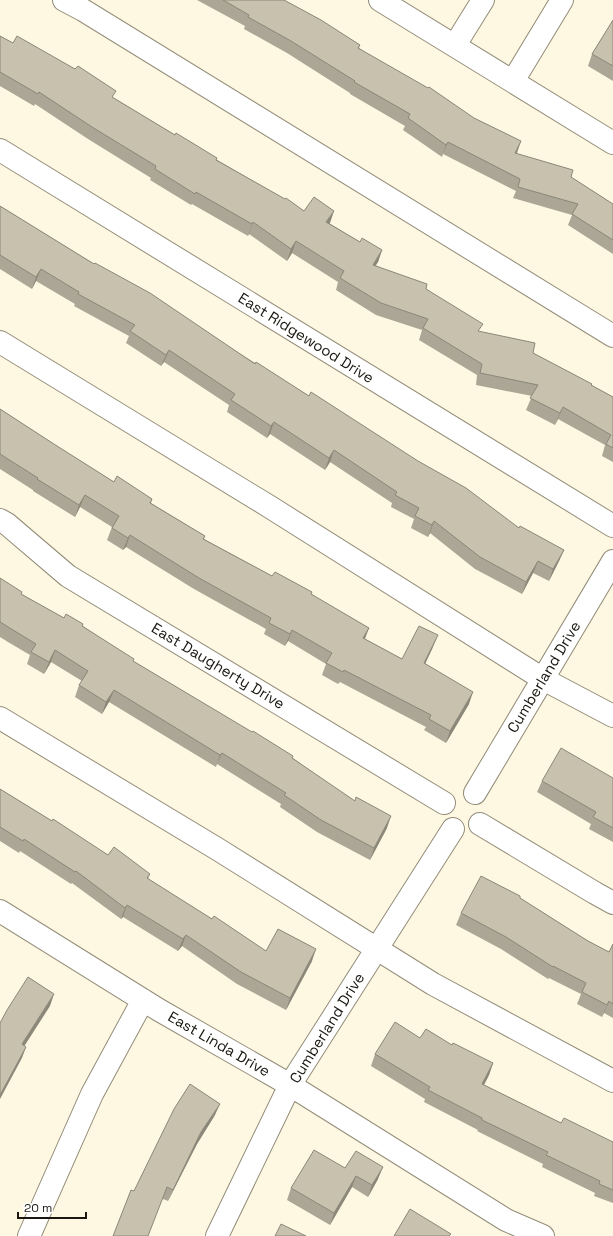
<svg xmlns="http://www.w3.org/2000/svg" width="613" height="1236" font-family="'Space Grotesk',sans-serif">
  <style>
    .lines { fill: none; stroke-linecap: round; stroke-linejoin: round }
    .minor-casing { stroke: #928c78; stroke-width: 24 }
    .minor { stroke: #fff; stroke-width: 22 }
    .wall { fill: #aba695 }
    .shaded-wall { fill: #8b8779 }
    .building { fill: #c7c1ad; stroke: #8b8779 }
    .labels { text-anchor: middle; stroke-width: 3.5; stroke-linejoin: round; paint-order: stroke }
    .street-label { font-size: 15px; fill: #191710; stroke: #fff }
  </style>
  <rect width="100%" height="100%" fill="#fef8e3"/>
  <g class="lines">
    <defs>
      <path id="minor" d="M64,0L83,10L613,336
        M380,0L613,143
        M455,45L483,0
        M513,81L562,0
        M0,150L613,526
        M0,342L270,507L543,679L613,716
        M0,520L7,524L68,576L444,803
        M0,718L219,850L433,984L613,1081
        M475,793L613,561
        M480,824L595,893L613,903
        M0,911L159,1010L290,1085L506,1220L543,1236
        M29,1236L92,1094L143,1000
        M217,1236L290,1085L453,829"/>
    </defs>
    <!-- minor casing -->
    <use href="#minor" class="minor-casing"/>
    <!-- minor -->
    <use href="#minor" class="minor"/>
  </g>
  <!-- wall -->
  <path class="wall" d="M197,0H284L360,45L359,48L517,154L571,177L613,204V254L568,225L572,215L513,198L516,191L443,154L442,157L403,130L405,126L350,94V93L287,53L244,29L245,26Z
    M613,20V81L588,66L592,54Z
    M0,36L114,98L175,135L304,211L329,223L360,242L382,250L378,262L375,265L426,289L480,332L533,353L613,397V462L602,456L605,445L558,419L555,425L526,410L532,396L476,385L477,375L419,340L422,330L376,315L336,290L338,282L292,253L287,261L249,234L248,236L192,204L191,205L150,180L151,178L88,139L35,104L34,106L0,86Z
    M0,206L309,396L519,528L564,550L559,561L549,581L533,573L522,594L475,569L430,533L428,537L411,528L414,519L391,507L392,503L330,462L325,470L270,434L267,438L227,412L229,405L164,362L161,366L126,343L129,336L74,306L75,304L36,281L32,289L0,269Z
    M0,409L57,446L114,482L152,499L151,503L205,536L204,539L272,576L311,595L369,628L365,639L402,659L433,647L425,663L469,704L446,743L424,730L426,727L340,682L338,684L322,675L326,664L288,641L285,646L264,634L266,629L194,589L126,547L123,550L107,540L112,527L80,507L75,517L33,491V490L0,469Z
    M0,578L21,594L64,618L83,626L133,661L293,758L387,828L370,860L317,832L280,807L281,804L217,764L216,767L109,702L102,714L75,697L79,685L82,681L51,662L44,674L27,664L30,655L8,642L0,637Z
    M613,778V842L589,829L591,824L537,792L542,781Z
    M0,789L108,855L150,874L148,879L212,919L266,951L312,961L286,1010L237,984L182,946L178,951L123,917L121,919L72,883L71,884L20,851L19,853L0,841Z
    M520,898L588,941L609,952L613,944V1018L604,1013L602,1017L577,1004L581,994L549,978L548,979L501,949L456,925L461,913Z
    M420,1038L452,1045L493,1063L489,1075L484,1085L561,1123L613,1142V1203L594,1196L595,1193L542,1167L543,1164L477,1131L478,1130L424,1102L425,1099L371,1066L375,1054Z
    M215,1115L197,1144L168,1201L163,1199L134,1191Z
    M345,1168L378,1179L368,1197L352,1187L330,1225L287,1200L291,1188Z"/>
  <!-- shaded-wall -->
  <path class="shaded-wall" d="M521,141L517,153L511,165L515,153Z
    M448,142L443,154L442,157L446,145Z
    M334,211L330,223L322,233L326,222Z
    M253,222L249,234L248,236L252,224Z
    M296,241L292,253L287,261L291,249Z
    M382,250L378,262L369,276L373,265Z
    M41,269L36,281L32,289L36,277Z
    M169,350L164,362L161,366L166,355Z
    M563,407L558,419L555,425L560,413Z
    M274,422L270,434L267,438L271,426Z
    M334,450L330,462L325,470L329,458Z
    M85,495L80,507L75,517L79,505Z
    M434,521L430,533L428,537L432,525Z
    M130,535L126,547L123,550L128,538Z
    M564,550L559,561L549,581L553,569Z
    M538,561L533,573L522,594L526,582Z
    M369,628L364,640L363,638Z
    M292,630L288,641L285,646L290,634Z
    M438,635L433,647L420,675L424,663Z
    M55,650L51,662L44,674L49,662Z
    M114,690L109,702L102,714L106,702Z
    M473,692L469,704L446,743L450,731Z
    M222,753L217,764L216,767L220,755Z
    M391,816L387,828L370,860L374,848Z
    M127,905L123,917L121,919L125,908Z
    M186,935L182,946L178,951L183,939Z
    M316,949L312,961L286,1010L290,998Z
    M54,994L50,1006L18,1056L22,1044Z
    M609,1001L604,1013L602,1017L607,1005Z
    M26,1047L22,1058L0,1099V1095Z
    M493,1063L489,1075L478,1096L482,1084Z
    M220,1104L215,1115L197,1144L168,1201L173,1190L201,1132Z
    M383,1167L378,1179L368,1197L372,1185Z
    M356,1176L352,1187L330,1225L334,1213Z"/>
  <!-- building -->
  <path class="building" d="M223,0H284L321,20L360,45L358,48L428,88L429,87L474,118L521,141L515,153L573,170L571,177L613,204V240L572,214L578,204L518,187L520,179L448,142L446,145L408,118L410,114L354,82L355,81L291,41L248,17L249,15Z
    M613,20V66L592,54Z
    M0,36L13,43L17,36L75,69L78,66L116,91L112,97L175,135L176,133L217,158L216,160L285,199L286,198L304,211L314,197L334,211L326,222L360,242L362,238L382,250L373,265L427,284L426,289L483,324L478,331L535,343L533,353L592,384L591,385L613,397V448L606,444L611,435L563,407L560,413L530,398L538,385L480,373L482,364L423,328L428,319L381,303L340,278L344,271L296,241L291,249L253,222L252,224L196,192L195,194L155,169L156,166L92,127L39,92L38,94L0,72Z
    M0,206L94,264L95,263L150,293L255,364L256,362L309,396L311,392L418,461L466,488L519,528L520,526L564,550L553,569L538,561L526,582L480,557L434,521L432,525L415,516L419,508L395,495L397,492L334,450L329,458L274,422L271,426L231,400L235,394L169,350L166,355L130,331L135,325L78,294L79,292L41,269L36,277L0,255Z
    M0,409L57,446L114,482L117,476L152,499L150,503L205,536L203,539L272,576L275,572L312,592L311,594L369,628L363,638L402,659L419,626L438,635L424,663L473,692L450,731L429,719L431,715L344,670L343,672L326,663L332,653L292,630L290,634L269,623L271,618L199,578L130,535L128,538L112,528L119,516L85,495L79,505L37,479L38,478L0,454Z
    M0,578L22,592L21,594L64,618L66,614L83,624L82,626L134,659L133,661L252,732L253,731L293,756L292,758L355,801L356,797L391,816L374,848L321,820L284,795L286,793L222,753L220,755L114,690L106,702L79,685L88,671L55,650L49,662L31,652L36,644L13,630L0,622Z
    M561,748L613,778V828L593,817L596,812L542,781Z
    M0,789L52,821L53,819L108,855L114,847L150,874L147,878L212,919L214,916L266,951L278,929L316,949L290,998L241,972L186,935L183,939L127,905L125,908L76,871L75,872L24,839L23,841L0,827Z
    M481,876L520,896V898L588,941L609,952L613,944V1004L609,1001L607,1005L582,992L586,983L553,966V967L506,937L461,913Z
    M28,977L54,994L22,1044L26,1047L0,1095V1023L7,1010Z
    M395,1022L420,1038L426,1029L452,1045L453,1043L493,1063L482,1084L561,1123L564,1118L613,1142V1190L599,1184L600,1181L546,1155L548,1152L482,1120V1118L428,1090L430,1087L375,1054Z
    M190,1084L220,1104L201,1132L173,1190L167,1187L148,1236H113L131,1190L134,1191L174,1109Z
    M314,1150L345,1168L356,1151L383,1167L372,1185L356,1176L334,1213L291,1188Z
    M410,1209L451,1234L449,1236H394Z
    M281,1224L306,1236H275Z"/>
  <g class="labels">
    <!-- street labels -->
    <g class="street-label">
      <text transform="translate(306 338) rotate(32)" y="5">East Ridgewood Drive</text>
      <text transform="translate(218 666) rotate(31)" y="5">East Daugherty Drive</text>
      <text transform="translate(544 677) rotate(-59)" y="5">Cumberland Drive</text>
      <text transform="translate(327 1028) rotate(-58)" y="5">Cumberland Drive</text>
      <text transform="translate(219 1044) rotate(30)" y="5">East Linda Drive</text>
    </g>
  </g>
  <!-- scale -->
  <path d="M18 1212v6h68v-6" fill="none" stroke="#191710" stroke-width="2"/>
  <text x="24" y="1212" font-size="12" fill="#191710" stroke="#ffffff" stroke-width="3" paint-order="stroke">20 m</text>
</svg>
